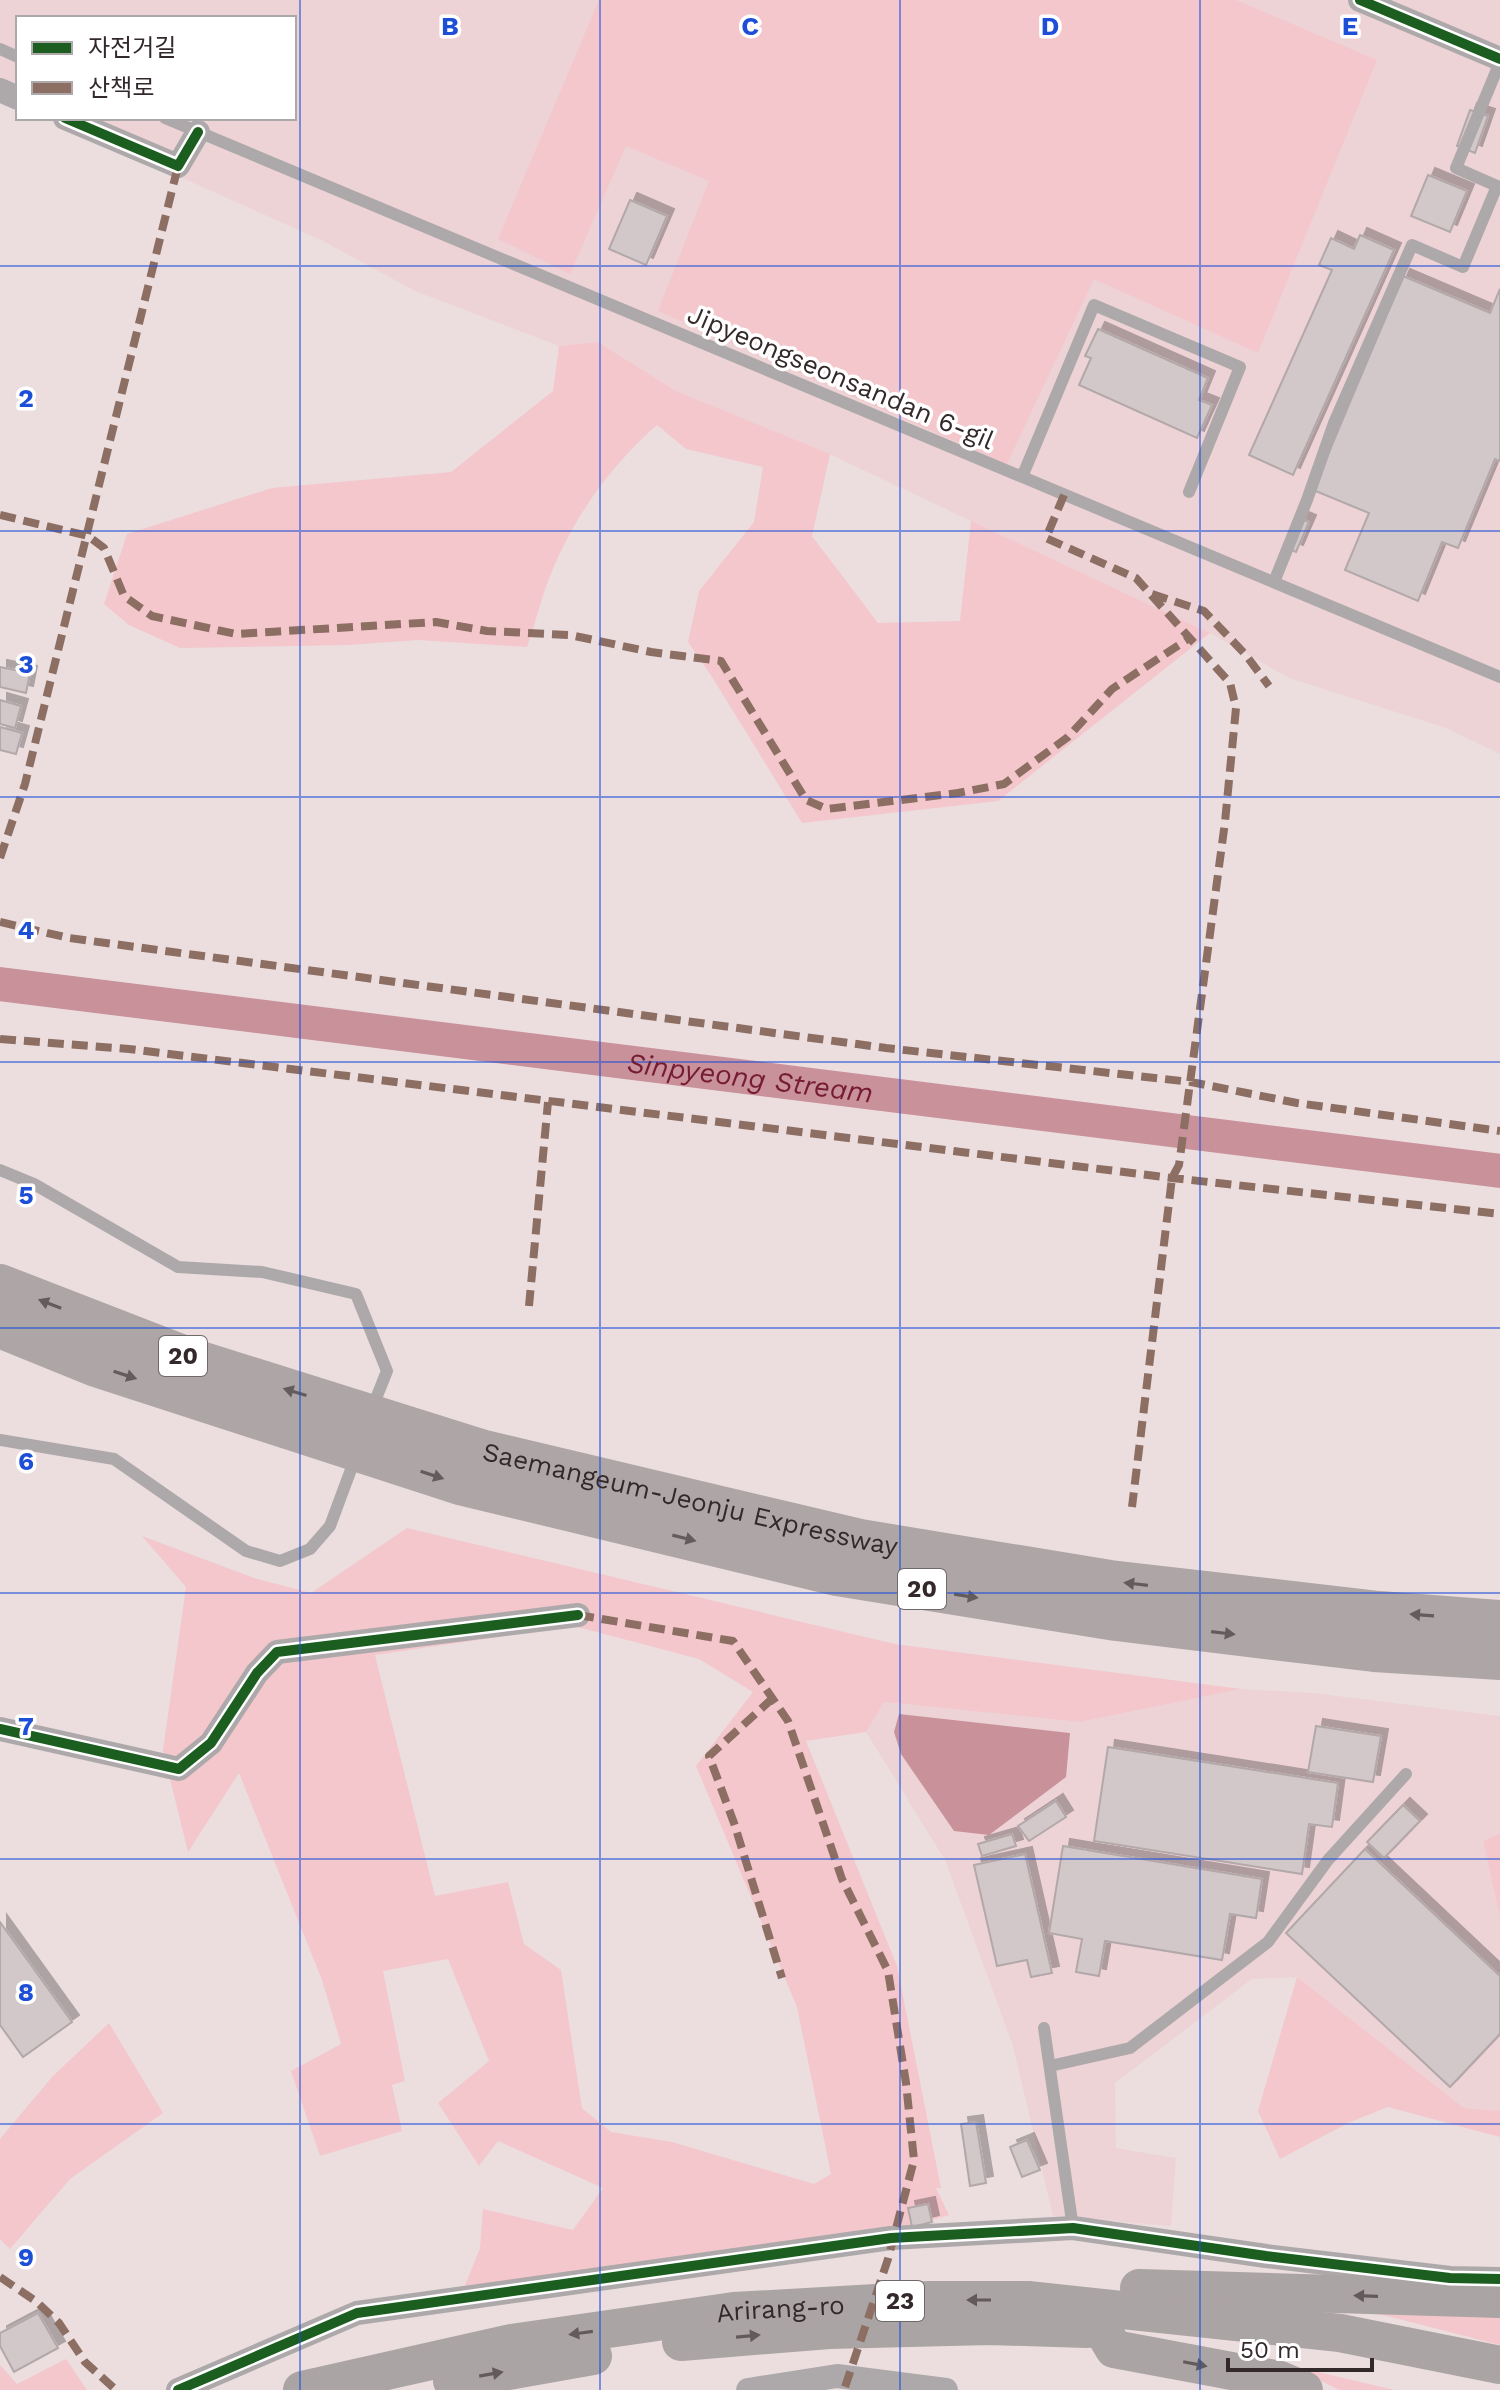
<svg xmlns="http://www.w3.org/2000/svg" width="1500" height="2390" font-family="'Work Sans','Noto Sans KR',sans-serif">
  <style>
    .built { fill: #edd3d6 }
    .green { fill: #f3c7cc; fill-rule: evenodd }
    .water { fill: #c99199 }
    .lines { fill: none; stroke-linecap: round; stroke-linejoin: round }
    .river { stroke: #c99199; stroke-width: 34 }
    .building { fill: #d3c8c9; stroke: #b3a8a9; stroke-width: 2; filter: url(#shadow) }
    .service { stroke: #ada8a9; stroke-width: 12 }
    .minor { stroke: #ada8a9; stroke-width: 24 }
    .trunk { stroke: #aba4a4; stroke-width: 38 }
    .motorway { stroke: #aea6a6; stroke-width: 42 }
    .quiet { stroke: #8d6e63; stroke-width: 8; stroke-dasharray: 16 8; stroke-linecap: butt }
    .cycleway-casing { stroke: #fff; stroke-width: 15 }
    .cycleway { stroke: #1b5e20; stroke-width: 10 }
    .oneway { fill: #645b5c }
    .oneway2 { fill: #635a5b }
    .grid { fill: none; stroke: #1d4ed8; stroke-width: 2; stroke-opacity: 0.55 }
    .labels { text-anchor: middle; stroke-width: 7; stroke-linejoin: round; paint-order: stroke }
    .shield { fill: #fff; stroke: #70696a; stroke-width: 2 }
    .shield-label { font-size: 24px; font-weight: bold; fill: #33292a }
    .street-label { font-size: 26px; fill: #33292a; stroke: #fff }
    .water-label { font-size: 28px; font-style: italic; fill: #751b32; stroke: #fff }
    .grid-label { font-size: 26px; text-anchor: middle; font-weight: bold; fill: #1d4ed8; stroke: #fff; stroke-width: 7; stroke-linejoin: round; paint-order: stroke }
  </style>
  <defs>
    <filter id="shadow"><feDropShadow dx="7" dy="-7" stdDeviation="0" flood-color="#0004"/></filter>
  </defs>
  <rect width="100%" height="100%" fill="#ecdedf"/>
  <!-- built -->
  <path class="built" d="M0,0H1500V754L1446,728L1289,678L1210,633L971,521L829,454L676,391L598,342L559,346L415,291L323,241L49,118H294V18H18V104L0,96Z
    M1241,1689L1313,1693L1500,1716V1833L1483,1841L1500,1917V2111L1464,2108L1297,1977L1252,1979L1115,2083L1116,2148L1176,2158L1171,2226L1053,2216L1013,2046L945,1860L866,1732L883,1702L1080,1722Z"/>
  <!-- green -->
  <path class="green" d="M599,0H1236L1377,60L1258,353L1094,279L1007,464L658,311L709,181L626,146L570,274L498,239Z
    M598,342L676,391L830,454L812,536L878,623L960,621L971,521L1210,633L998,801L802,823L712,677L688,642L699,591L754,522L763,467L686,449L657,425C610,466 573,518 550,576C541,599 535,624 527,647L418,640L349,645L180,648L129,625L104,604L127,534L272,488L451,472L553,391L559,346Z
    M407,1528L895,1644L1241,1689L1080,1722L884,1702L866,1732L806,1741L897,1966L941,2188H936L949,2215L887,2233L462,2293L480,2248L483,2209L573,2230L603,2188L498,2141L479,2166L438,2103L489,2061L448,1959L383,1971L405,2081L392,2085L402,2131L320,2156L291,2071L341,2044L322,1980L239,1773L188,1852L163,1750L186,1587L142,1536L254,1578L311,1593ZM574,1626L699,1659L753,1692L696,1766L797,2007L831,2174L814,2184L672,2142L611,2132L582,2108L561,1970L524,1944L508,1882L435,1896L375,1655Z
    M1500,1833V1917L1483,1841Z
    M1297,1977L1464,2108L1500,2111V2137L1388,2107L1348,2123L1280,2159L1258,2111Z
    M109,2023L163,2113L70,2179L10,2249L0,2239V2139L52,2077Z
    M1352,2307H1500V2345Z
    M66,2359L87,2390H0V2365L17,2384Z
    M1292,2366L1395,2390H1339Z"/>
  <!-- water -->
  <path class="water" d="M899,1714L1070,1733L1066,1777L989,1835L954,1831L901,1754L894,1732Z"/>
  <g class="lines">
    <!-- river -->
    <path class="river" id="s1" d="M0,984L1500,1171"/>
  </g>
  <!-- building -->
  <path class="building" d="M1470,110L1488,116L1475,153L1457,146Z
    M1428,175L1467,191L1450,232L1411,216Z
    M630,200L667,216L646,265L609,249Z
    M1360,235L1394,250L1293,475L1249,455L1332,270L1319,265L1331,238L1354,249Z
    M1403,276L1490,313L1500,289V461L1495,459L1458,548L1442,542L1418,601L1345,570L1369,513L1313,490Z
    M1098,329L1208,378L1199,400L1212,405L1197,438L1079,385L1091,358L1085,356Z
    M1297,517L1309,522L1296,552L1284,547Z
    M0,667L30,673L26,693L0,687Z
    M0,700L21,706L15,728L0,724Z
    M0,727L22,733L16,754L0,750Z
    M1316,1726L1381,1736L1373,1782L1308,1772Z
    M1108,1747L1338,1783L1332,1827L1309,1824L1302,1874L1094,1841Z
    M1056,1801L1066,1817L1029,1841L1018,1826Z
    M1403,1805L1420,1821L1384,1858L1367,1842Z
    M1012,1834L1016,1846L982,1856L978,1844Z
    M1063,1846L1262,1879L1256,1918L1230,1914L1222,1960L1105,1941L1099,1976L1076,1972L1082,1939L1049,1933Z
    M1365,1849L1500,1976V2034L1450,2087L1286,1933Z
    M1025,1854L1052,1973L1031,1977L1027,1960L997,1966L974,1865Z
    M0,1922L72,2022L23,2057L0,2025Z
    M976,2122L986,2183L970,2186L961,2124Z
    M1027,2140L1040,2170L1022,2177L1010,2147Z
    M928,2204L932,2222L912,2227L908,2208Z
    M38,2313L58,2348L14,2372L0,2346V2333Z"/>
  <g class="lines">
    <!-- service -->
    <path class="service" d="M0,49L18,57
      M165,118L1500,677
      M1022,477L1094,305L1240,367L1189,492
      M1274,582L1307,500L1334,423L1412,245L1463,267L1497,186L1456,168L1500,62
      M0,1170L34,1184L178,1267L262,1272L356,1294L387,1371L371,1411
      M0,1440L114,1459L246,1551L280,1561L310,1549L330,1526L356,1456
      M1044,2028L1073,2228
      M1050,2066L1130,2048L1268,1942L1328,1860L1406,1774"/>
    <!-- minor -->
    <path class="minor" d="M1360,0L1500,59
      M0,90L18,98
      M65,118L178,166L198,132
      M0,1729L179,1769L211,1743L257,1673L277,1652L578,1615
      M178,2390L357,2313L891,2238L1073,2228L1266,2256L1450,2278L1500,2279
      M748,2390L837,2376L946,2390"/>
    <!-- trunk -->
    <g class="trunk">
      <path d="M1139,2288L1500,2299"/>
      <path d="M1102,2329L1114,2349L1280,2380L1304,2390"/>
      <path d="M681,2342L829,2330L990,2326L1087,2329"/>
      <path d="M452,2381L593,2356"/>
      <path id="s2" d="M302,2390L511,2343L734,2311L929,2300H1028L1340,2333L1500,2365"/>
    </g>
    <!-- motorway -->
    <g class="motorway">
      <path id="s3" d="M0,1285L191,1359L484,1451L860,1540L1110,1581L1379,1612L1500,1621"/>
      <path d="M0,1327L96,1366L460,1484L837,1575L1116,1620L1374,1651L1500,1659"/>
    </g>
    <!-- quiet -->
    <path class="quiet" d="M1064,495L1046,538L1136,578L1230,683L1236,708L1225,822L1179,1165L1172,1178L1132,1507
      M0,515L88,536L104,548L124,596L152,616L236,634L436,622L487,631L570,635L651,652L721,661L806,800L827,809L958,793L1004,784L1068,737L1112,689L1191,637
      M1152,594L1204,611L1245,654L1269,686
      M0,858L25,784L178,166
      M0,922L69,938L886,1048L1191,1082L1297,1103L1500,1131
      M0,1039L129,1049L1172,1178L1500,1214
      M529,1306L548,1102
      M578,1615L733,1641L788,1721L842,1879L888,1971L906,2083L914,2160L888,2259L844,2390
      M773,1698L709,1756L734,1823L782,1978
      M0,2277L37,2302L59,2323L85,2362L116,2390"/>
    <defs>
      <path id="cycleway" d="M1360,0L1500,59
        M65,118L178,166L198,132
        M0,1729L179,1769L211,1743L257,1673L277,1652L578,1615
        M178,2390L357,2313L891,2238L1073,2228L1266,2256L1450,2278L1500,2279"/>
    </defs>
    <!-- cycleway casing -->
    <use href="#cycleway" class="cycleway-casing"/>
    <!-- cycleway -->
    <use href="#cycleway" class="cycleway"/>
  </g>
  <!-- one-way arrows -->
  <defs><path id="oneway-solid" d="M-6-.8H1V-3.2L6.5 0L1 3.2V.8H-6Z" transform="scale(2)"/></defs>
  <g class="oneway">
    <use href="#oneway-solid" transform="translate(50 1304) rotate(-159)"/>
    <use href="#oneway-solid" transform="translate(125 1375) rotate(18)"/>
    <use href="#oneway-solid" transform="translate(295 1392) rotate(-163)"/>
    <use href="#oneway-solid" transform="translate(432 1475) rotate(18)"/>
    <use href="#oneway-solid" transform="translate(684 1538) rotate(14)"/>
    <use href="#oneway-solid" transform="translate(1136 1584) rotate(-173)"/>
    <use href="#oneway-solid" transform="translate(966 1596) rotate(9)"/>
    <use href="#oneway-solid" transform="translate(1422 1615) rotate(-176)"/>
    <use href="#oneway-solid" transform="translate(1223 1633) rotate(7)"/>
  </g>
  <g class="oneway2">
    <use href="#oneway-solid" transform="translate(1366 2296) rotate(-178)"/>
    <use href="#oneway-solid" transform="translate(979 2300) rotate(180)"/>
    <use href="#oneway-solid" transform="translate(581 2333) rotate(172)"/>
    <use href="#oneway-solid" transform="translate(748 2336) rotate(-5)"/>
    <use href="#oneway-solid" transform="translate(1195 2364) rotate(11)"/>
    <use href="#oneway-solid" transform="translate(491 2374) rotate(-10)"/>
  </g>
  <!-- grid -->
  <path class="grid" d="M300,0V2390M600,0V2390M900,0V2390M1200,0V2390M0,266H1500M0,531H1500M0,797H1500M0,1062H1500M0,1328H1500M0,1593H1500M0,1859H1500M0,2124H1500"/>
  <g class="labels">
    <!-- shield labels -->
    <g class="shield">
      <rect x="159" y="1336" width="48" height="40" rx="6"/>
      <rect x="898" y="1569" width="48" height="40" rx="6"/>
      <rect x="876" y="2281" width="48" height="40" rx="6"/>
    </g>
    <g class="shield-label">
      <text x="183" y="1364">20</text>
      <text x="922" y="1597">20</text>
      <text x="900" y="2309">23</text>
    </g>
    <!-- street labels -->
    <g class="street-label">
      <text transform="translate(841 377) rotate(23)" y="9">Jipyeongseonsandan 6-gil</text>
      <text dy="9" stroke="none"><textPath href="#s3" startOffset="724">Saemangeum-Jeonju Expressway</textPath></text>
      <text dy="9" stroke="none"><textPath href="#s2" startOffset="486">Arirang-ro</textPath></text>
    </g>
    <!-- water labels -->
    <g class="water-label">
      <text dy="10" stroke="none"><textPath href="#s1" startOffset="756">Sinpyeong Stream</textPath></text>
    </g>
  </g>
  <g class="grid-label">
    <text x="450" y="35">B</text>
    <text x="750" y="35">C</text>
    <text x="1050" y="35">D</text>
    <text x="1350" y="35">E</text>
    <text x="26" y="407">2</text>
    <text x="26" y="673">3</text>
    <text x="26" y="939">4</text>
    <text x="26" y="1204">5</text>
    <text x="26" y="1470">6</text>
    <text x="26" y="1735">7</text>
    <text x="26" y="2001">8</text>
    <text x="26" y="2266">9</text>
  </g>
  <!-- legend -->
  <rect x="16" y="16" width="280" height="104" fill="#ffffff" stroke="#ada9aa" stroke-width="2"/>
  <rect x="32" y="42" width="40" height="12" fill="#1b5e20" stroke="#ada9aa" stroke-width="2"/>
  <text x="88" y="56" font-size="24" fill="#33292a">자전거길</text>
  <rect x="32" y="82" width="40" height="12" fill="#8d6e63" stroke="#ada9aa" stroke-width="2"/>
  <text x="88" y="96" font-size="24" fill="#33292a">산책로</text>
  <!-- scale -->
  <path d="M1228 2358v12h144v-12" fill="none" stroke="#33292a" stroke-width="4"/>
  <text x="1240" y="2358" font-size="24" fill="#33292a" stroke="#ffffff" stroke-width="6" paint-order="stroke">50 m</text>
</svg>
